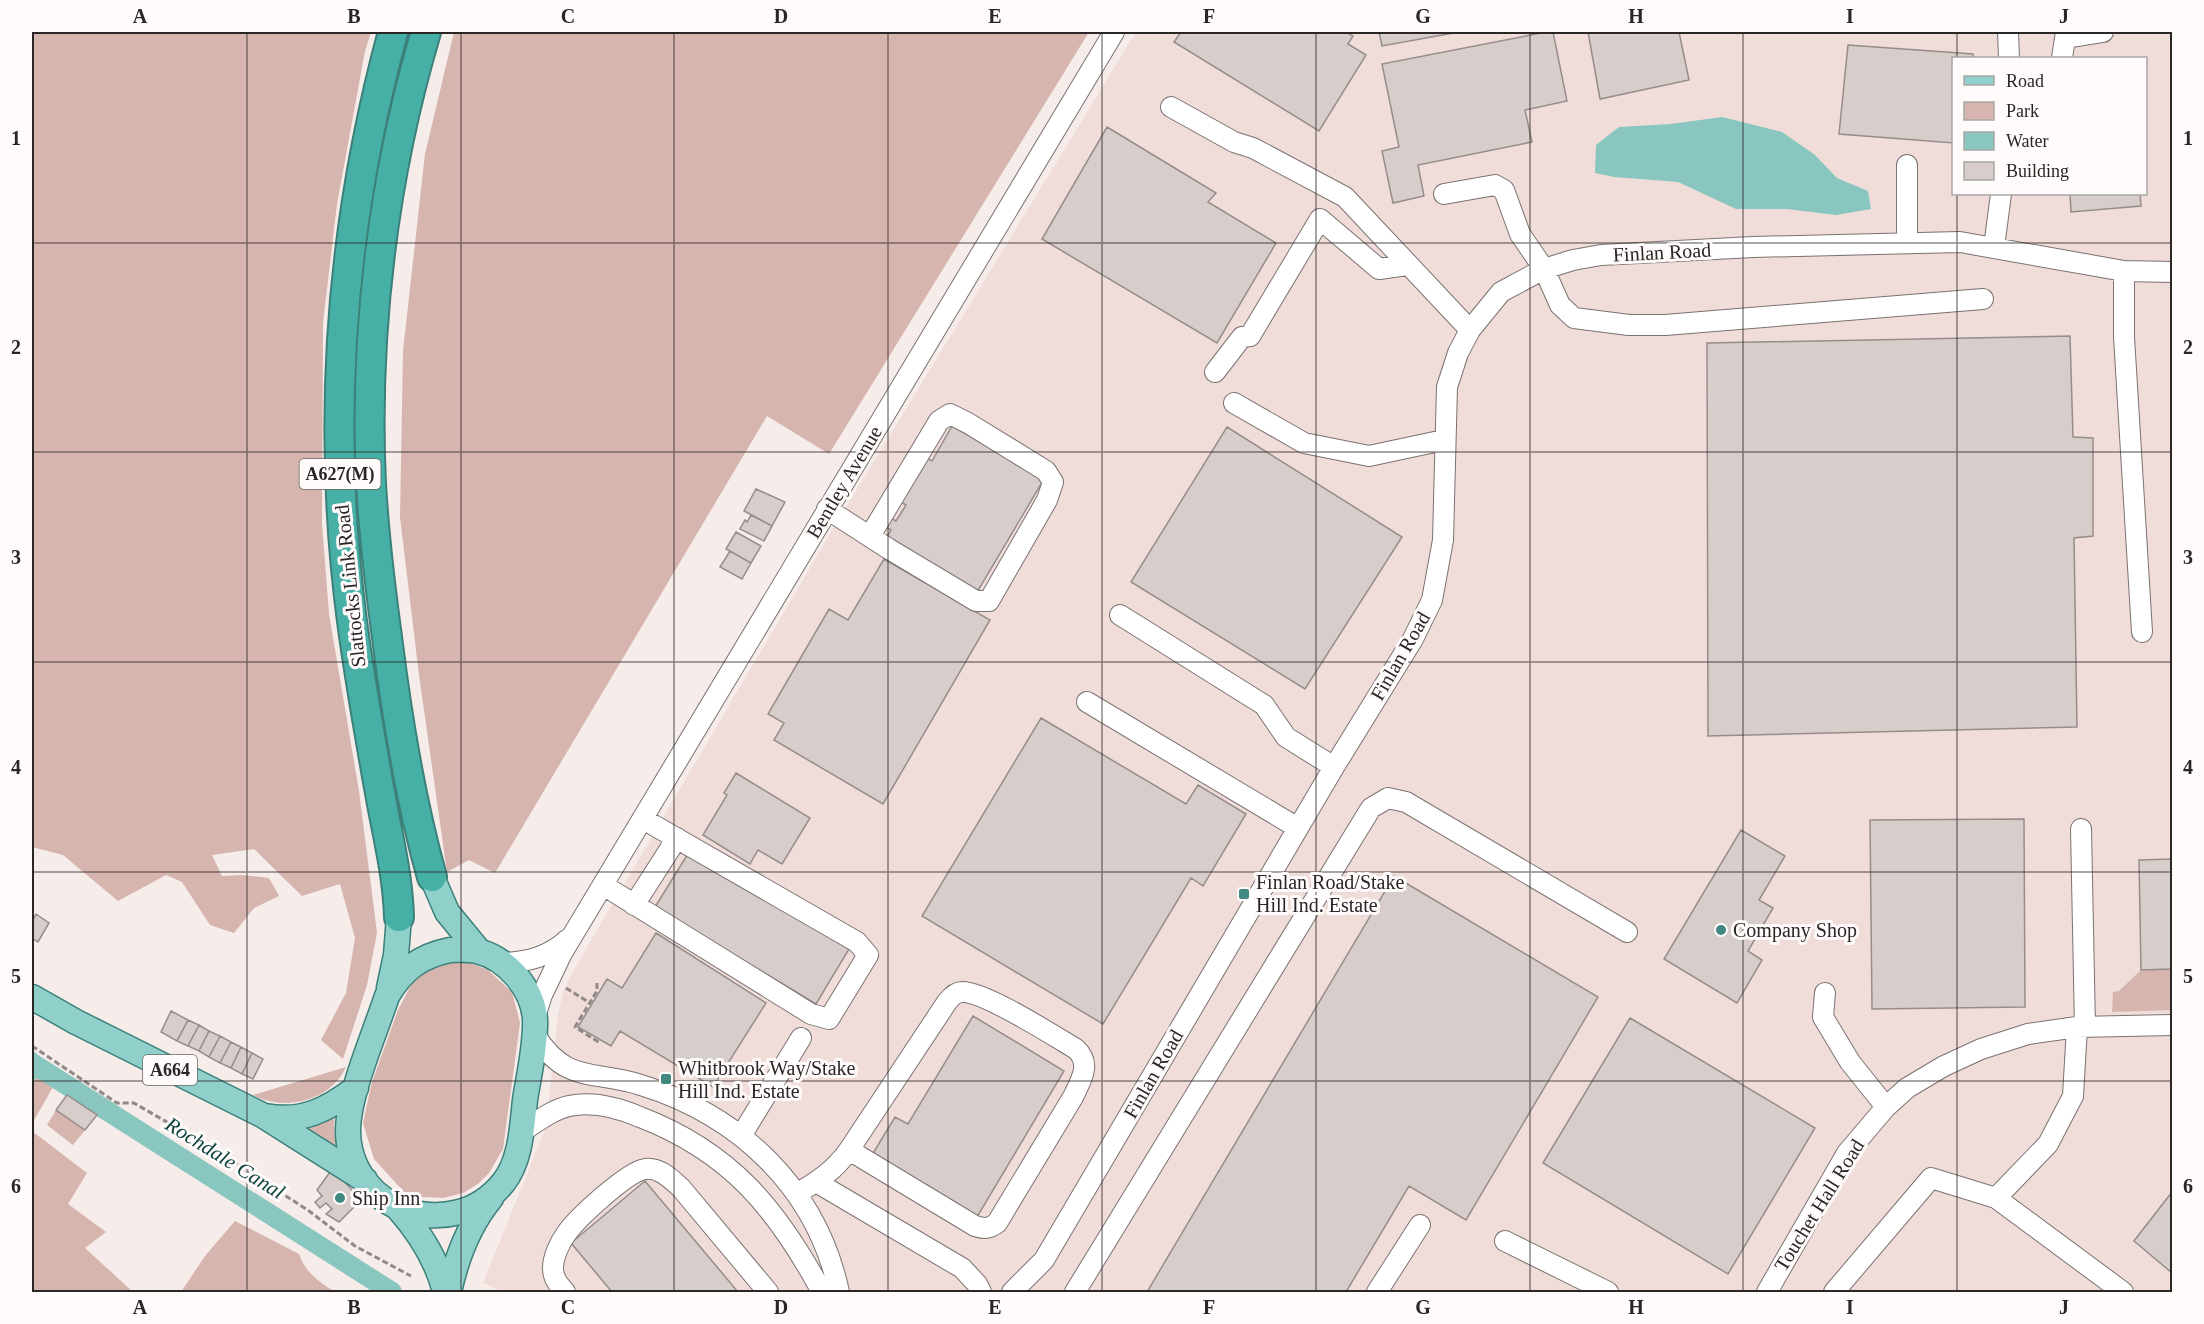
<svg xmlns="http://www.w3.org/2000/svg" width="2204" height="1324" font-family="Georgia,serif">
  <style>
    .built { fill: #f0ddd9; fill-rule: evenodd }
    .green { fill: #d5b5ad }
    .water { fill: #89c6bf }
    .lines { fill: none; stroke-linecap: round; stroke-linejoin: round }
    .canal { stroke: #89c6bf; stroke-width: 20 }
    .building { fill: #d7cdcb; stroke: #968d8b; stroke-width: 1.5 }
    .minor-casing { stroke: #7b7270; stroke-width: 22 }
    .major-casing { stroke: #3c8079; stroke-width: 27 }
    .highway-casing { stroke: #3c8079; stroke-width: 32 }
    .path { stroke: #908988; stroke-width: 3; stroke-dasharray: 6 3; stroke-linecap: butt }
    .minor { stroke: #fff; stroke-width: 20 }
    .major { stroke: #90d0ca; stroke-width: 24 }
    .highway { stroke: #46b0a6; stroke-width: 28 }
    .grid { fill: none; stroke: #292625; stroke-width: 1.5; stroke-opacity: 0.55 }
    .poi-dot { fill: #418881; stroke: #fffbfa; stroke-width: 2 }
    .labels { text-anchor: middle; stroke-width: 6; stroke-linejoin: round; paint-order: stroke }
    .shield { fill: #fffbfa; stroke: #696665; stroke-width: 1.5 }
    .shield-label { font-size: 18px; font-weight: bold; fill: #292625 }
    .street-label { font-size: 20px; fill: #292625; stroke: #fffbfa }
    .poi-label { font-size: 20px; fill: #292625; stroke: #fffbfa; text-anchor: start }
    .water-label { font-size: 21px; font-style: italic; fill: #09423e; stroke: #fffbfa }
    .neatline { fill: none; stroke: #292625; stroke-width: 2 }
    .grid-label { font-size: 20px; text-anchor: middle; font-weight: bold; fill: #292625 }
  </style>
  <rect width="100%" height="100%" fill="#f6ecea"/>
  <!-- built -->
  <path class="built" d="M1136,32H2172V1292H504L483,1283L546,1127L558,1015L564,989L576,966L834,527ZM1954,58H2146V194H1954Z"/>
  <!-- green -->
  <path class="green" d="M32,32H371L365,51L337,204L323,323L322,524L329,614L359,791L377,933L367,985L343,1059L321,1040L346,993L355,938L340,884L302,896L254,849L212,855L222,876L243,875L269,878L279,896L254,908L234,933L210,925L182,882L166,875L118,901L63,855L32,847Z
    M454,32H1089L829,454L767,416L495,873L469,860L447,872L419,675L400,517L403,351L425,154Z
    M465,961L488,970L512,992L520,1023L503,1149L489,1173L478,1184L463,1193L443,1198L423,1197L404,1192L374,1159L363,1123L372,1082L398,1010L413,981L434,966Z
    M2172,969V1010L2112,1012L2113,992L2119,991L2141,970Z
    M346,1067C331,1101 284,1112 253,1095Z
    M40,1076L54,1085L32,1124V1079L34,1080Z
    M56,1110L85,1130L73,1145L47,1125Z
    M335,1111L334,1128L338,1150L296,1129Z
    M32,1131L87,1173L68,1204L106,1232L85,1248L133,1292H32Z
    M235,1221L299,1254C306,1273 318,1281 335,1292H181L205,1256Z"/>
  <!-- water -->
  <path class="water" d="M1722,117L1782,132L1815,155L1837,178L1868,191L1871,209L1836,215L1786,209H1736L1678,182L1614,177L1595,173L1596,145L1619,127L1671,124Z
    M32,1050C43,1058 48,1068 60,1075L54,1085L40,1076L34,1080L32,1079Z"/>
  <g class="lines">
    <!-- canal -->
    <path class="canal" d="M32,1063L392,1292"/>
  </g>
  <!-- building -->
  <path class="building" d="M1181,32H1346L1353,36L1348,44L1366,55L1319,131L1174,42Z
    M1379,32H1459L1382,46Z
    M1546,32H1553L1567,101L1525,110L1532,142L1418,165L1424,196L1393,203L1382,151L1399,147L1382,64Z
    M1588,32H1679L1689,80L1600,99Z
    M1848,45L1973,54V58H1954V143L1839,134Z
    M1107,127L1216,193L1208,202L1276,243L1217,343L1042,239Z
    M2070,194H2140L2141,206L2071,212Z
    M2070,336L2073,437L2093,438V536L2074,538L2077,727L1708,736L1707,343Z
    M952,426L1044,479L976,594L885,540L891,530L886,527L891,518L896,521L906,505L899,501L925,457L932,461Z
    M1227,427L1402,537L1305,689L1131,582Z
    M756,489L785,502L772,526L744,511Z
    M751,515L772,526L764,541L740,529L745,520L747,522Z
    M736,532L761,546L751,563L726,549Z
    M730,551L751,563L742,579L720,567Z
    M884,559L990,620L883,804L774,740L784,723L768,714L829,609L848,620Z
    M1041,718L1186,804L1198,785L1246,814L1203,886L1191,878L1103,1024L922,916Z
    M736,773L810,818L782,864L758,850L750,864L703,835L727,795L724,793Z
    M2024,819L2025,1007L1872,1009L1870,820Z
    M1741,830L1785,856L1759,900L1773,908L1748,951L1762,960L1737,1003L1664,959Z
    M689,852L849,949L816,1004L655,907Z
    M2172,859V969L2141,970L2139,860Z
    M1394,876L1598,997L1466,1220L1409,1186L1346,1292H1147Z
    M36,914L49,923L38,942L32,938V922Z
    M656,933L766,1003L713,1087L620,1031L611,1046L578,1027L607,979L622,988Z
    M171,1011L188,1020L177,1041L161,1032Z
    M973,1016L1064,1071L977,1217L872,1155L895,1117L908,1124Z
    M1630,1018L1815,1128L1728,1274L1543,1163Z
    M188,1020L199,1025L188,1046L177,1041Z
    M199,1025L209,1031L199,1051L188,1046Z
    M209,1031L220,1036L209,1057L199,1051Z
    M220,1036L231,1042L220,1063L209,1057Z
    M231,1042L241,1047L231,1068L220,1063Z
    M241,1047L252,1053L242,1074L231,1068Z
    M252,1053L263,1059L253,1079L242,1074Z
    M67,1095L97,1115L85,1130L56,1110Z
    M330,1172L341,1178L361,1200L339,1222L326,1214L332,1209L326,1203L320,1208L315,1202L322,1196L317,1190Z
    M645,1181L738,1292H612L571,1243Z
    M2172,1192V1273L2134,1241Z"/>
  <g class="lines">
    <defs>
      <path id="minor" d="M2008,32L2009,58
        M2066,38L2103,32
        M2062,58L2066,32
        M1171,107L1234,142L1253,148L1345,197L1470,330
        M1444,194L1495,185L1504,190L1520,234L1544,269L1560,305L1574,318L1629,325H1665L1983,299
        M1907,243V165
        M1994,247L2001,194
        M2124,271V337L2142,632
        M1215,372L1242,337L1250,336L1320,219L1379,269L1407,265
        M1234,403L1304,443L1369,456L1444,440
        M827,509L889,549L976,601H989L1047,500L1053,482L1046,471L968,423L950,414L939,421L870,536
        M1120,615L1264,705L1286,737L1334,767
        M1087,702L1298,828
        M2081,829L2085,1027
        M603,885L811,1014L829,1019L868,955L857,942L643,819
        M634,905L677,838
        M503,963C527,962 549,957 568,939
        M1825,993L1823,1017L1850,1062L1886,1107
        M535,1017L542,995L562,953L1114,32
        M535,1035C566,1084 593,1070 641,1085C741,1116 817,1189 839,1292
        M521,1132C536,1123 551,1110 569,1106C592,1101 619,1108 640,1117C731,1152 777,1209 822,1292
        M741,1136L801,1038
        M816,1182L962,1268L977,1284L981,1292
        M798,1193C818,1181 835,1170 849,1150L947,1002C951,997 956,992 962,992C984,991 1054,1036 1076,1049C1092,1064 1081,1080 1073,1097L997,1223C989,1229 984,1229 975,1226L849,1150
        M1996,1198L2123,1292
        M1505,1241L1608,1292
        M565,1292C559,1285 553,1279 553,1268C553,1257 560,1242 566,1234C577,1218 627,1172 645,1169C660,1167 672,1180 681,1188L768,1292
        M1012,1292L1044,1260L1334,767L1413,639L1432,600L1443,540L1447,387L1458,353L1470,330L1501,292L1544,269L1573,260L1601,255L1753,247L1960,242L2124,271L2172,272
        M1075,1292L1371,808L1388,798L1406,802L1627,932
        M1377,1292L1420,1225
        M1767,1292L1847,1153L1886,1107L1907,1088L1944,1066L1981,1049L2028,1034L2077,1027L2172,1025
        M1834,1292L1931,1178L1996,1198L2048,1144L2073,1096L2077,1027"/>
      <path id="major" d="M432,877L447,912L479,951
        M450,950C459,950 468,949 477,951C507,958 533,989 535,1019C536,1046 529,1074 525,1100C522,1127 521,1161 503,1183C453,1245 349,1212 348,1131C348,1094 375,1033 387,996C402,970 420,956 450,950Z
        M389,988L396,955L399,917
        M32,997L76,1022L264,1116L365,1180
        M265,1116C302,1123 327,1110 356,1088
        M398,1208C420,1233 437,1259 445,1292
        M449,1292C456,1259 469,1225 491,1198"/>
      <path id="highway" d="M393,32C341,224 326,423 352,621C360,682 371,743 382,804C389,841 398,879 399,917
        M426,32C383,176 364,333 371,484C374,535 380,586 387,637C397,718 410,799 432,877"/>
    </defs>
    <!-- minor casing -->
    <use href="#minor" class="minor-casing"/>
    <!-- major casing -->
    <use href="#major" class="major-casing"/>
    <!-- highway casing -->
    <use href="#highway" class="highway-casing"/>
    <!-- path -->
    <path class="path" d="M597,983V991L575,1027L600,1043
      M566,988L590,1003
      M32,1046L117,1103H134L217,1151L309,1211L355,1246L411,1276"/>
    <!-- minor -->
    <use href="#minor" class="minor"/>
    <!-- major -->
    <use href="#major" class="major"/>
    <!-- highway -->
    <use href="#highway" class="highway"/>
  </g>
  <!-- grid -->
  <path class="grid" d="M247,32V1292M461,32V1292M674,32V1292M888,32V1292M1102,32V1292M1316,32V1292M1530,32V1292M1743,32V1292M1957,32V58M1957,194V1292M32,243H2172M32,452H2172M32,662H2172M32,872H2172M32,1081H2172"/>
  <!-- markers -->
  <g class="poi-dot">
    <rect x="1238" y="888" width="12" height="12" rx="3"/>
    <circle cx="1721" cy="930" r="6"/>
    <rect x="660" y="1073" width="12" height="12" rx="3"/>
    <circle cx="340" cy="1198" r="6"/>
  </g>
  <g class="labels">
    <!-- shield labels -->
    <g class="shield">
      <rect x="299.5" y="459" width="81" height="30" rx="4.5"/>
      <rect x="143" y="1055" width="54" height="30" rx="4.5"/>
    </g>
    <g class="shield-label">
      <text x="340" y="480">A627(M)</text>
      <text x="170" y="1076">A664</text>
    </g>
    <!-- street labels -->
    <g class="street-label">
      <text transform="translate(1662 252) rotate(-3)" y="7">Finlan Road</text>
      <text transform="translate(844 482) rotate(-59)" y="7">Bentley Avenue</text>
      <text transform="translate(350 586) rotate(-96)" y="7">Slattocks Link Road</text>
      <text transform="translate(1400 656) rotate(-60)" y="7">Finlan Road</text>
      <text transform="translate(1153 1074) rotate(-60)" y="7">Finlan Road</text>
      <text transform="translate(1819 1205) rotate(-58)" y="7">Touchet Hall Road</text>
    </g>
    <!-- poi labels -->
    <g class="poi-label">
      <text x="1256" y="889">Finlan Road/Stake<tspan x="1256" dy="23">Hill Ind. Estate</tspan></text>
      <text x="1733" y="937">Company Shop</text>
      <text x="678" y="1075">Whitbrook Way/Stake<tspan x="678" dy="23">Hill Ind. Estate</tspan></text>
      <text x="352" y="1205">Ship Inn</text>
    </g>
    <!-- water labels -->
    <g class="water-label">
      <text transform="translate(225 1158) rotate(32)" y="7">Rochdale Canal</text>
    </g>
  </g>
  <!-- border -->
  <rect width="2204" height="1324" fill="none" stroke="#fffbfa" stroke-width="66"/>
  <!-- legend -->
  <rect x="1952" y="57" width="195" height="138" fill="#fffbfa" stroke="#a9a6a5" stroke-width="1.5"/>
  <rect x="1964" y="76" width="30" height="9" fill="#90d0ca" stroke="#a9a6a5" stroke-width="1.5"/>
  <text x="2006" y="87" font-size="18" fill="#292625">Road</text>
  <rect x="1964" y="102" width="30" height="18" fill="#d5b5ad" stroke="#a9a6a5" stroke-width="1.5"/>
  <text x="2006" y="117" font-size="18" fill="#292625">Park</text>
  <rect x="1964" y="132" width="30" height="18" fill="#89c6bf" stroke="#a9a6a5" stroke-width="1.5"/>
  <text x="2006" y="147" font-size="18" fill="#292625">Water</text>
  <rect x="1964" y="162" width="30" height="18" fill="#d7cdcb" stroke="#a9a6a5" stroke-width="1.5"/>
  <text x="2006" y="177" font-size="18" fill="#292625">Building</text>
  <rect x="33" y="33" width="2138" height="1258" class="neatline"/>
  <g class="grid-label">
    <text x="140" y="23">A</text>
    <text x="354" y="23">B</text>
    <text x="568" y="23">C</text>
    <text x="781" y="23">D</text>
    <text x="995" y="23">E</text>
    <text x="1209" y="23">F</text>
    <text x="1423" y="23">G</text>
    <text x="1636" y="23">H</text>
    <text x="1850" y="23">I</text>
    <text x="2064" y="23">J</text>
    <text x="16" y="145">1</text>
    <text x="2188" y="145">1</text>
    <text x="16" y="354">2</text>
    <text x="2188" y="354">2</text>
    <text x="16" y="564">3</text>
    <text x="2188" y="564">3</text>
    <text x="16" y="774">4</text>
    <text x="2188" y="774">4</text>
    <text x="16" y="983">5</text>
    <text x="2188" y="983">5</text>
    <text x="16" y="1193">6</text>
    <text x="2188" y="1193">6</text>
    <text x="140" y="1314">A</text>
    <text x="354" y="1314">B</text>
    <text x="568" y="1314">C</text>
    <text x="781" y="1314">D</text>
    <text x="995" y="1314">E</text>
    <text x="1209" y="1314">F</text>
    <text x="1423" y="1314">G</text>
    <text x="1636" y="1314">H</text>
    <text x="1850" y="1314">I</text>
    <text x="2064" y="1314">J</text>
  </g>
</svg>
